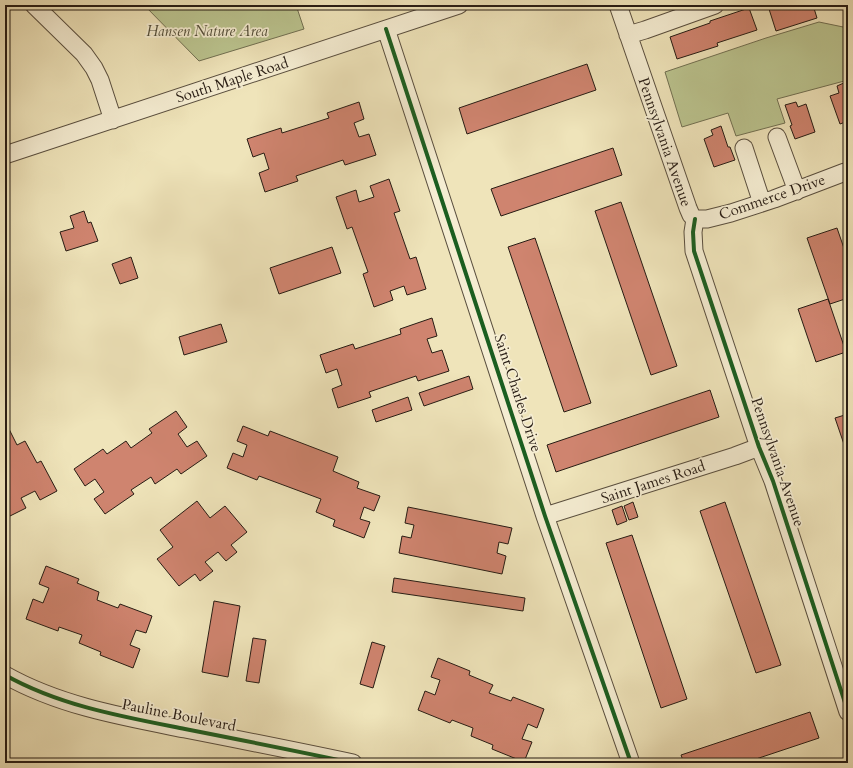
<svg xmlns="http://www.w3.org/2000/svg" width="853" height="768" font-family="Cardo,serif">
  <style>
    .green { fill: #bbc48f; stroke: #717052 }
    .building { fill: #cf846f; stroke: #271c14 }
    .lines { fill: none; stroke-linecap: round; stroke-linejoin: round }
    .minor-casing { stroke: #594e3e; stroke-width: 19 }
    .minor { stroke: #f5edd2; stroke-width: 17 }
    .cycleway-casing { stroke: #f5edd2; stroke-width: 6 }
    .cycleway { stroke: #1b5e20; stroke-width: 4 }
    .labels { text-anchor: middle; stroke-width: 3.5; stroke-linejoin: round; paint-order: stroke }
    .park-label { font-size: 15px; font-style: italic; fill: #534e39; stroke: #f5edd2 }
    .street-label { font-size: 15px; fill: #271c14; stroke: #f5edd2 }
  </style>
  <rect width="100%" height="100%" fill="#efe4ba"/>
  <filter id="stains"><feTurbulence type="fractalNoise" baseFrequency=".005" numOctaves="4"/><feColorMatrix values="0 0 0 0 .2 0 0 0 0 .09 0 0 0 0 .02 0 0 0 .5 -.17"/></filter>
  <radialGradient id="worn" r=".72"><stop offset=".6" stop-color="#630" stop-opacity="0"/><stop offset="1" stop-color="#630" stop-opacity=".3"/></radialGradient>
  <!-- green -->
  <path class="green" d="M144,5H296L304,29L199,61Z
    M819,22L848,28V80L777,99L785,123L736,136L728,113L682,127L665,72L766,38Z"/>
  <!-- building -->
  <path class="building" d="M782,5H813L817,18L776,31L769,9Z
    M749,8L757,30L717,43L718,46L677,59L670,37L710,23V21Z
    M587,64L596,90L467,134L459,108Z
    M846,82L848,88V121L840,124L830,96L839,93L837,86Z
    M359,102L364,119L354,123L359,137L369,134L376,155L345,165L343,160L296,176L298,181L265,192L259,173L269,169L264,153L253,157L247,139L281,128L282,133L329,118L327,113Z
    M796,102L798,107L806,104L815,132L795,139L790,126L792,125L785,105Z
    M721,126L728,147H730L735,160L714,167L704,139L713,135L711,130Z
    M613,148L622,175L501,216L491,189Z
    M389,179L400,211L394,213L410,259L416,257L426,289L407,295L404,286L390,291L393,300L374,307L363,274L368,272L352,227L347,229L336,197L356,190L359,202L374,197L370,186Z
    M621,202L677,366L651,375L595,211Z
    M84,211L88,223L91,222L98,241L66,251L60,232L74,228L70,216Z
    M837,228L848,260V298L830,304L807,238Z
    M535,238L591,403L564,412L508,247Z
    M332,247L341,273L279,294L270,268Z
    M131,257L138,278L120,284L112,264Z
    M828,299L846,352L816,362L798,309Z
    M432,318L437,336L427,339L432,353L442,350L449,371L418,381L416,376L369,392L371,397L338,408L332,389L342,385L337,369L326,373L320,355L353,344L355,349L401,334L400,329Z
    M221,324L227,342L184,355L179,337Z
    M469,376L473,389L424,406L419,393Z
    M710,390L719,417L556,472L547,445Z
    M408,397L412,410L376,422L372,410Z
    M176,411L187,427L178,434L187,447L197,441L207,456L181,474L177,469L155,484L151,477L131,490L134,494L105,514L94,499L104,492L95,479L85,486L74,469L103,449L107,454L126,441L131,448L152,433L149,429Z
    M5,413L9,421L6,423L17,445L25,441L37,463L41,461L57,491L40,500L35,491L21,498L26,508L8,517L5,512Z
    M848,414V456L835,418Z
    M243,426L268,436L270,431L338,457L333,471L359,482L357,488L380,496L374,511L364,507L360,519L370,522L364,538L333,526L335,520L316,512L321,499L259,476L257,480L227,468L233,453L243,457L247,445L237,441Z
    M197,501L210,518L225,506L247,532L231,545L237,552L226,561L218,552L205,562L213,571L200,581L195,574L179,586L157,559L173,547L160,530Z
    M633,502L638,517L629,520L624,506Z
    M725,502L781,665L756,673L700,511Z
    M622,506L627,521L617,525L612,510Z
    M408,507L512,528L508,544L499,542L497,553L506,556L502,574L399,553L402,536L411,538L414,525L405,523Z
    M632,535L687,699L661,708L606,543Z
    M46,566L79,579L77,583L99,592L97,600L118,608L120,604L152,616L146,633L136,630L130,645L140,649L133,668L100,655L101,652L79,643L82,635L59,627L58,631L26,619L33,599L43,603L49,588L39,584Z
    M394,578L525,598L523,611L392,592Z
    M214,601L240,606L228,677L202,672Z
    M253,638L266,640L259,683L246,681Z
    M372,642L385,646L373,688L360,684Z
    M438,658L470,671L469,675L493,685L489,693L511,701L513,697L544,709L537,728L528,724L522,739L532,742L524,762L492,749L493,745L471,736L473,728L452,720L450,723L418,710L425,691L435,695L440,680L431,677Z
    M810,712L819,738L744,763H684L681,755Z"/>
  <g class="lines">
    <defs>
      <path id="minor" d="M34,5L84,54L94,68L100,80L113,120
        M618,5L688,208L691,215L695,219
        M386,29L545,516L631,763
        M628,35L645,30L715,5
        M777,137L797,191
        M744,148L762,203
        M5,155L459,5
        M695,219L693,232L694,251L759,447L773,481L848,712
        M695,219H707L731,213L774,199L845,172L848,173
        M545,516L735,456L759,447
        M5,675C60,706 124,717 185,729C241,740 297,751 353,763"/>
    </defs>
    <!-- minor casing -->
    <use href="#minor" class="minor-casing"/>
    <!-- minor -->
    <use href="#minor" class="minor"/>
    <defs>
      <path id="cycleway" d="M386,29L545,516L631,763
        M695,219L693,232L694,251L759,447L773,481L848,712
        M5,675C60,706 124,717 185,729C241,740 297,751 353,763"/>
    </defs>
    <!-- cycleway casing -->
    <use href="#cycleway" class="cycleway-casing"/>
    <!-- cycleway -->
    <use href="#cycleway" class="cycleway"/>
  </g>
  <g class="labels">
    <!-- park labels -->
    <g class="park-label">
      <text x="207" y="36">Hansen Nature Area</text>
    </g>
    <!-- street labels -->
    <g class="street-label">
      <text transform="translate(232 80) rotate(-18)" y="5">South Maple Road</text>
      <text transform="translate(665 142) rotate(71)" y="5">Pennsylvania Avenue</text>
      <text transform="translate(772 197) rotate(-19)" y="5">Commerce Drive</text>
      <text transform="translate(518 393) rotate(72)" y="5">Saint Charles Drive</text>
      <text transform="translate(778 462) rotate(71)" y="5">Pennsylvania Avenue</text>
      <text transform="translate(653 482) rotate(-18)" y="5">Saint James Road</text>
      <text transform="translate(179 715) rotate(11)" y="5">Pauline Boulevard</text>
    </g>
  </g>
  <!-- margin -->
  <rect width="853" height="768" fill="none" stroke="#efe4ba" stroke-width="20"/>
  <rect x="6" y="6" width="841" height="756" fill="none" stroke="#271c14" stroke-width="2"/>
  <rect x="10" y="10" width="833" height="748" fill="none" stroke="#271c14"/>
  <rect width="100%" height="100%" filter="url(#stains)"/>
  <rect width="100%" height="100%" fill="url(#worn)"/>
</svg>
